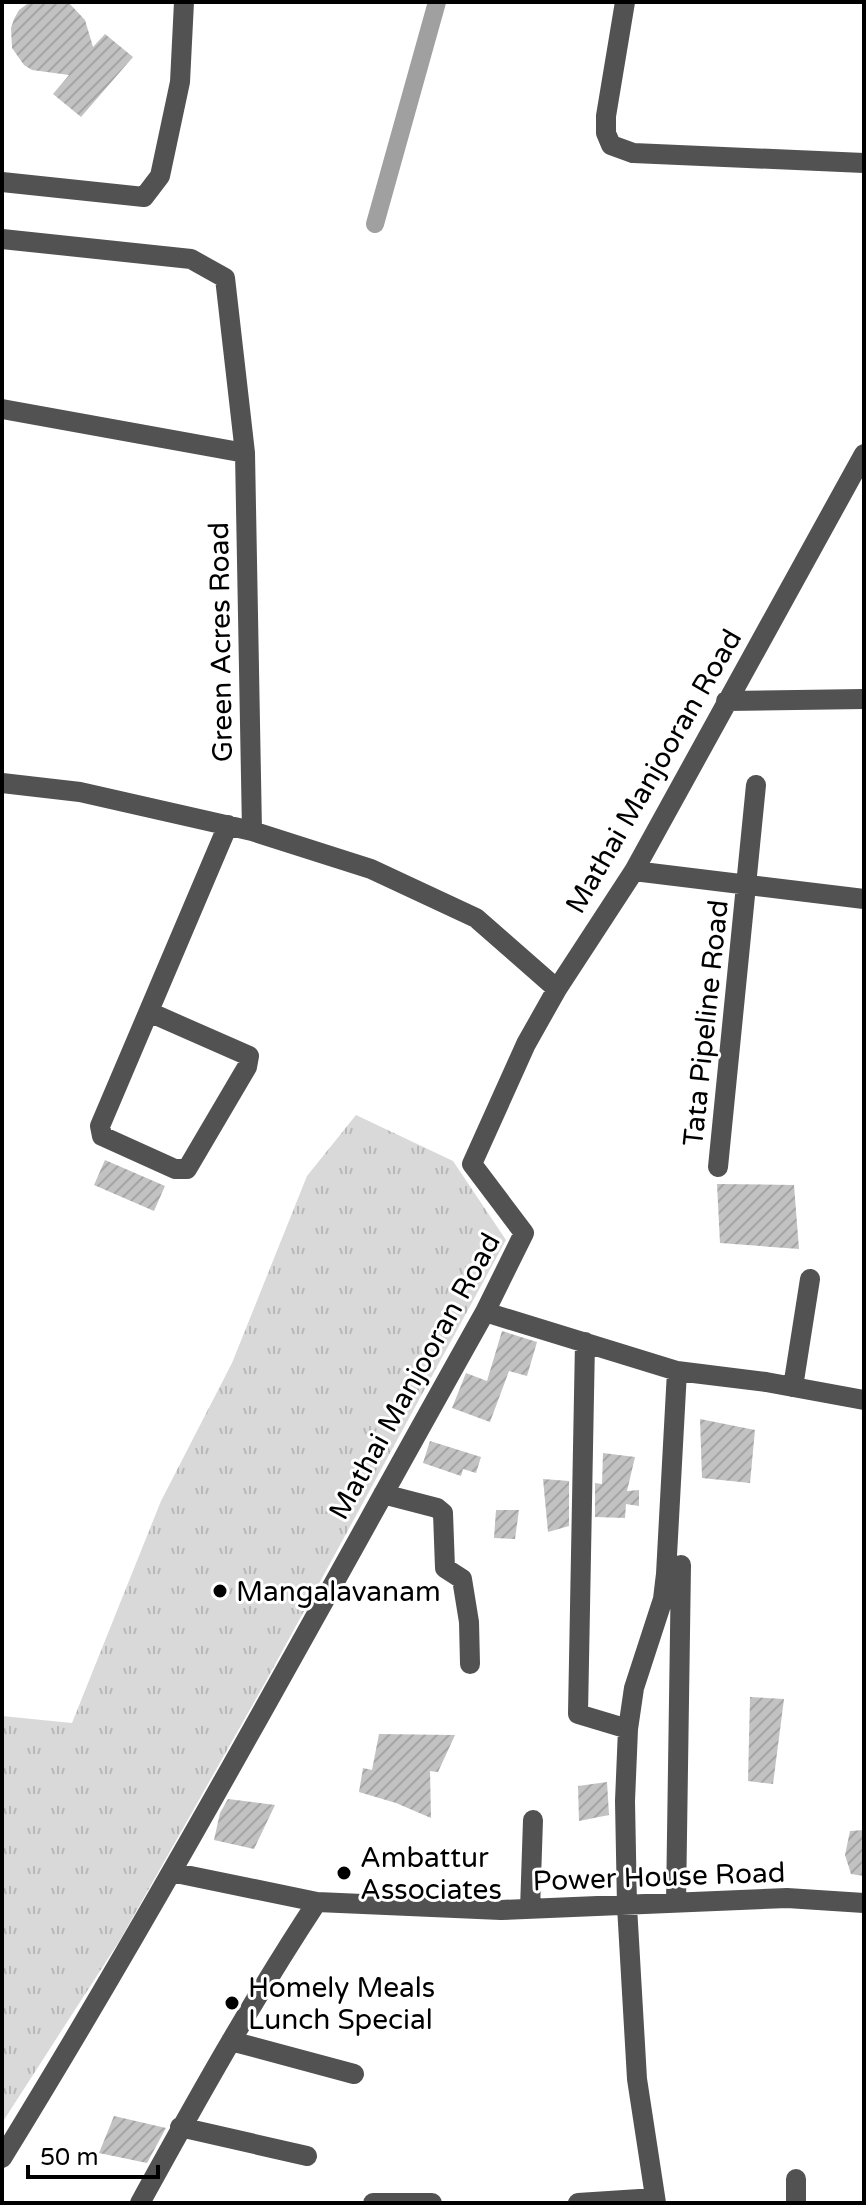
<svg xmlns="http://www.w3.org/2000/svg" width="866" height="2205" font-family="'Varela Round',sans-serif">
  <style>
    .grass { fill: url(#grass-tufts) }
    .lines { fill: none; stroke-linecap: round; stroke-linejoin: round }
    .canal { stroke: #a0a0a0; stroke-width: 18 }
    .building { fill: url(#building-hatch) }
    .minor { stroke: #525252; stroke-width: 20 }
    .poi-dot { fill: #000; stroke: #fff; stroke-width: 3 }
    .labels { text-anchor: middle; stroke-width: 6; stroke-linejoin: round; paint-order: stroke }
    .street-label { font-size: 28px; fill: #000; stroke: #fff }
    .poi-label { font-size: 28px; fill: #000; stroke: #fff; text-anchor: start }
  </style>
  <defs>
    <pattern id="grass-tufts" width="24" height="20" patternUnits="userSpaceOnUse" patternTransform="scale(2)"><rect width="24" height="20" fill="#d9d9d9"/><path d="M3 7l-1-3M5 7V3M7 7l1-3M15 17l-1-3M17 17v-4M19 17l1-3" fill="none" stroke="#b8b8b8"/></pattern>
    <pattern id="building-hatch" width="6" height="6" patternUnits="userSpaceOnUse" patternTransform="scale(2)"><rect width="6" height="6" fill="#c2c2c2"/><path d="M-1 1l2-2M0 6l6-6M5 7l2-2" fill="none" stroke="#a5a5a5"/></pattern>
  </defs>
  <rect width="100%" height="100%" fill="#fff"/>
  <!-- grass -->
  <path class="grass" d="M356,1115L453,1161L506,1240L266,1681L120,1940L2,2123V1716L72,1723L161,1501L232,1363L307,1176Z"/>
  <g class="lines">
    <!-- canal -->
    <path class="canal" d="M375,224L437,2"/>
  </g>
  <!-- building -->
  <path class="building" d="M30,2H68L85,20L93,47L105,34L133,57L81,117L53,94L69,75L32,70L24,65L12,48L11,28L14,19L19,10Z
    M105,1160L165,1186L154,1211L94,1185Z
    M717,1184L794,1185L799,1249L720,1243Z
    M502,1331L537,1342L527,1376L509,1371L490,1422L452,1408L466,1373L487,1381Z
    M700,1419L755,1430L750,1483L702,1478Z
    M430,1441L481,1457L476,1473L463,1469L461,1476L423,1463Z
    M603,1453L635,1457L627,1491L639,1490V1506L626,1504L625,1518L595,1517V1483L602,1484Z
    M543,1479L569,1481V1526L548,1532Z
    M496,1510H519L515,1539L494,1538Z
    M750,1697L784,1699L773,1784L748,1781Z
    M379,1734L455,1735L438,1772L430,1771L431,1818L396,1803L359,1792L363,1768L372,1770Z
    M607,1782L609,1815L579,1821L578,1786Z
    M228,1799L275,1805L254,1849L214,1840L220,1813Z
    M864,1830V1876L851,1874L845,1855L850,1831Z
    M114,2116L166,2128L147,2163L99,2153Z"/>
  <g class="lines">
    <!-- minor -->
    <path class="minor" d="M625,2L606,116V133L611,145L633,153L864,163
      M2,182L144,197L160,176L180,82L184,2
      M2,239L191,259L225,278L245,453L252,831
      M2,409L245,453
      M726,701L864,699
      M2,783L80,792L252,831L371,869L476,918L557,989
      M634,871L864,899
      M149,1012L249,1056L247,1067L187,1169H175L102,1136L100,1126L228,825
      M718,1167L756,785
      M485,1312L677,1371L766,1382L864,1400
      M585,1342L578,1714L628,1729
      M793,1387L810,1279
      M383,1494L437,1508L443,1513L445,1568L462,1579L469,1622L470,1664
      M171,1872L317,1902L501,1910L787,1898L864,1903
      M676,1903L681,1565
      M530,1909L533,1820
      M231,2041L354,2074
      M180,2127L307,2156
      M2,2158C172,1882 326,1595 485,1312L524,1233L472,1164L526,1044L557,989L634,871L864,454
      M140,2203C196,2101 253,1999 317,1902
      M373,2203H432
      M578,2203L655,2198
      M656,2203L637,2079L627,1906L625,1801L628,1729L634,1688L663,1599L666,1574L677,1371
      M796,2203V2179"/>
  </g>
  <!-- markers -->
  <g class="poi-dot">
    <circle cx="220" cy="1591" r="8"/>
    <circle cx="344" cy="1873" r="8"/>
    <circle cx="232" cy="2003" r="8"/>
  </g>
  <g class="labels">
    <!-- street labels -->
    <g class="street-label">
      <text transform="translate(220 642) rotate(-91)" y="10">Green Acres Road</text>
      <text transform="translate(653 771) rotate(-60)" y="10">Mathai Manjooran Road</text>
      <text transform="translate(705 1023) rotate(-84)" y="10">Tata Pipeline Road</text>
      <text transform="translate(414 1376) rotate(-61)" y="10">Mathai Manjooran Road</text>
      <text transform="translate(659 1876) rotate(-2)" y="10">Power House Road</text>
    </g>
    <!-- poi labels -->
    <g class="poi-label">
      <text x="236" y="1601">Mangalavanam</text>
      <text x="360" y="1867">Ambattur<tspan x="360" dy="32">Associates</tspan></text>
      <text x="248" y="1997">Homely Meals<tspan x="248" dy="32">Lunch Special</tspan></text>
    </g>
  </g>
  <!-- border -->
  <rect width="866" height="2205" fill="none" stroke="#000000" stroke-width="8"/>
  <!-- scale -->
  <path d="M28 2165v12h130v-12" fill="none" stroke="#000000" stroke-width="4"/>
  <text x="40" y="2165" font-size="24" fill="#000000" stroke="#ffffff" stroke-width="6" paint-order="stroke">50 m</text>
</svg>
